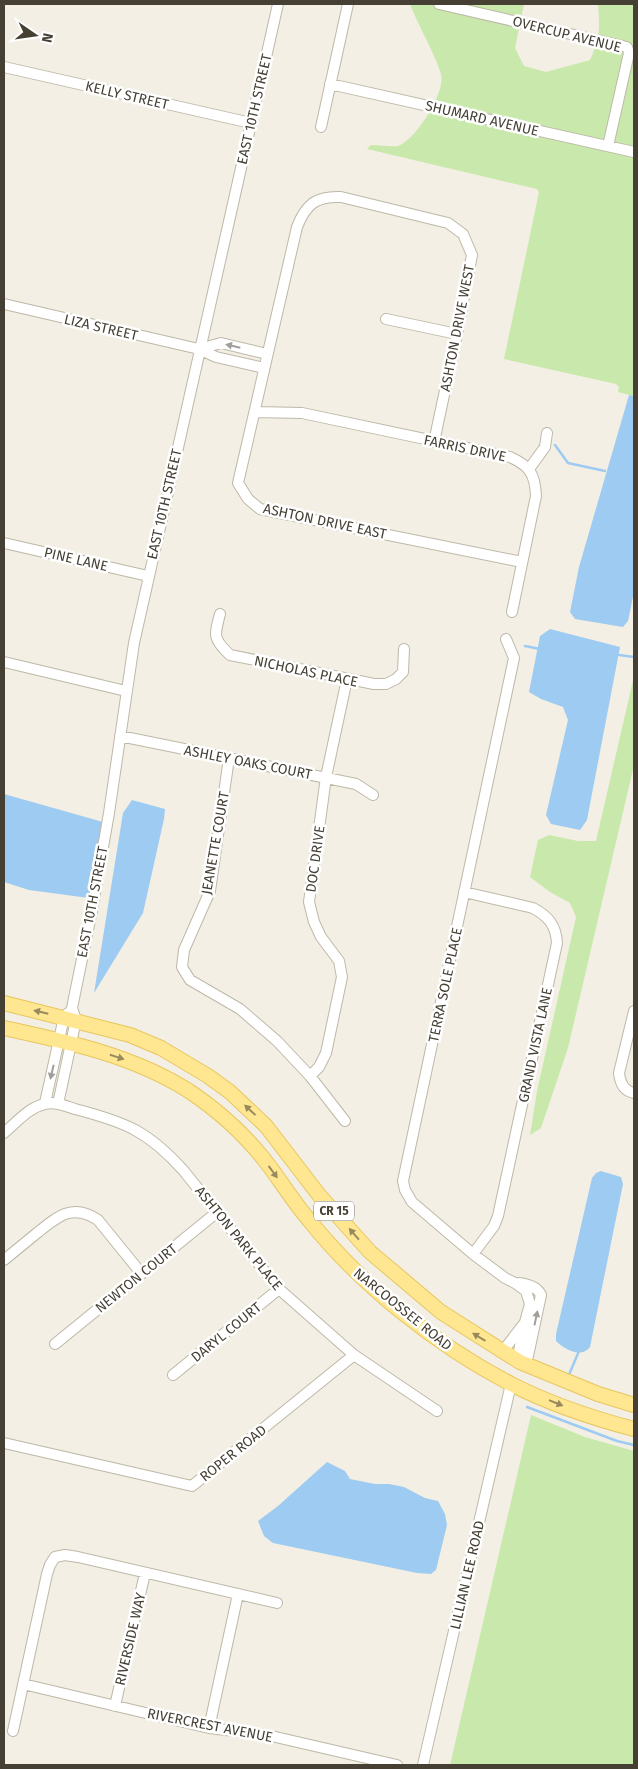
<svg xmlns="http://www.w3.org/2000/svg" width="638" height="1769" font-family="'Fira Sans',sans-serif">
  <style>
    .green { fill: #c9e9ac }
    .water { fill: #9ecbf2 }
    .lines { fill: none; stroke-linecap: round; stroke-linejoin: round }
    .stream { stroke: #9ecbf2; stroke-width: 2.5 }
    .minor-casing { stroke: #beb8a7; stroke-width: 12 }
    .major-casing { stroke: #e7c65f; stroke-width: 16 }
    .minor { stroke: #fff; stroke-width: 10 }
    .major { stroke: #ffe691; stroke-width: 14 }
    .oneway { fill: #a29f9a }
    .oneway2 { fill: #998a5e }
    .labels { text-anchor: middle; stroke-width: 5; stroke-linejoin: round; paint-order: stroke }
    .shield { fill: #fff; stroke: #7d7971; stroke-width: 1 }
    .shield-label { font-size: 12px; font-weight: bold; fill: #453f34 }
    .street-label { font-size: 14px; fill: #453f34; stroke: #fff }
  </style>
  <rect width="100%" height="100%" fill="#f3efe4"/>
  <!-- green -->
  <path class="green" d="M410,4H524L515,48L524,66L546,72L590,60C600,39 600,27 598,4H634V396L618,392L619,387L616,384L504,359L539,192L537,189L367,149L371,145C377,145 394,147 398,146C416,140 446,92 441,74C433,49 419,28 410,4Z
    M634,676V765L568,1048L541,1128L530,1135L537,1091L576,917L570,903L550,892L530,877L538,840L549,835L578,841H596Z
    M531,1415L585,1437L634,1451V1765H450Z"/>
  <!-- water -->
  <path class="water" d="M629,395L634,396V592L628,621L623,627L575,619L570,612L579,567Z
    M550,629L620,647L587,820L580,830L551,824L546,815L568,720L563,707L541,699L529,692L540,636Z
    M4,794L103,822L89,898L29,890L4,882Z
    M132,800L165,809L164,819L143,913L94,993L123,813Z
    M601,1171L621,1177L623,1184L590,1347C581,1359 564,1349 556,1341V1334L592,1178L596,1173Z
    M327,1462L345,1471L350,1479L375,1484H389L404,1487L425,1498L438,1501L445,1514L447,1525L436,1570L431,1574L417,1573L273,1543L264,1536L258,1521L278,1506Z"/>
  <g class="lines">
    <!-- stream -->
    <path class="stream" d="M555,445L568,463L605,471
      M525,646L540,649
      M619,655L634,657
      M568,1377L579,1351
      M527,1407L617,1441L634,1445"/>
    <defs>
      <path id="minor" d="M439,4L627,47L629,53L608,146
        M4,67L251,123
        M330,84L634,152
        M321,127L348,4
        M4,304L199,349L216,357L264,368
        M386,319L457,334
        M199,349L221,343L267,354
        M255,412L302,413L510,457C530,466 535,474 536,496L512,612
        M434,442L457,334L472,255L463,234L448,223L341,197C316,196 306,204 297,227L238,483L248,499L260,509L522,562
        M529,469L545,447L547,433
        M4,543L148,576
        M220,614C214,636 213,639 230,655L374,684H386L396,679L403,672L404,649
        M506,639L514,658L403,1181L405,1190L412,1202L473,1254L505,1278L515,1283L526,1291L530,1304L525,1322L519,1351L520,1362
        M4,662L126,691
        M120,736L356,784L373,795
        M229,758L210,891L184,950L182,967L190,980L240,1009L277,1041L310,1076L345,1121
        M464,892L533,908C548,916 556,925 557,943L498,1216L494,1226L473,1254
        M634,1011L619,1073C620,1083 624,1091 634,1093
        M310,1076L319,1067L326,1053L342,977L339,961L321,937L314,922L309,902L326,777L347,679
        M45,1103L64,1017L68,1013
        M58,1104L76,1020L72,1008L92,910L109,813L134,643L278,4
        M4,1133C16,1123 29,1107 45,1104C54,1101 66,1106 75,1109C125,1122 148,1131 183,1170L279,1289L354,1355L437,1411
        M4,1260C15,1251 26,1242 37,1233C58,1216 73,1203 98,1220L141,1273
        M519,1283C527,1284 537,1286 541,1295L528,1356L520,1362
        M55,1344L216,1213
        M503,1351L523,1325
        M173,1375L279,1289
        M4,1443L192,1486L354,1355
        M23,1684L209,1728L267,1735L397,1765
        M115,1706L145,1573
        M209,1728L238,1594
        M13,1731L47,1574L50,1565L55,1557L65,1555L78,1557L277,1603
        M423,1765L511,1384"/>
      <path id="major" d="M4,1003L130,1035L161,1048L208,1076L230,1092L266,1126L319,1195L370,1252L441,1312L520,1362L598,1394L634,1405
        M4,1028C68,1042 132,1055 189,1091C216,1109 242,1132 263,1158C279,1178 292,1200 309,1220C362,1286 436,1345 511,1384C550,1404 592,1418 634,1429"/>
    </defs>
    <!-- minor casing -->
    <use href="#minor" class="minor-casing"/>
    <!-- major casing -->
    <use href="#major" class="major-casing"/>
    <!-- minor -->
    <use href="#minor" class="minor"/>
    <!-- major -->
    <use href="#major" class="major"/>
  </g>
  <!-- one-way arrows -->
  <defs><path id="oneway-solid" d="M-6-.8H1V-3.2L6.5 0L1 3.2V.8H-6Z" transform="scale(1.25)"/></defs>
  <g class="oneway">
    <use href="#oneway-solid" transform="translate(233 346) rotate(-167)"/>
    <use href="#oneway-solid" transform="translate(52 1072) rotate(103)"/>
    <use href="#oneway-solid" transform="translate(536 1318) rotate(-78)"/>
  </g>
  <g class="oneway2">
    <use href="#oneway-solid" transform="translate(41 1012) rotate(-167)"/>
    <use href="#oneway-solid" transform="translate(117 1057) rotate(18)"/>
    <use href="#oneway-solid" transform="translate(250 1110) rotate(-137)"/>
    <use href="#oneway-solid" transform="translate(273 1172) rotate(54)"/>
    <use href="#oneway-solid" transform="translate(354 1234) rotate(-131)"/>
    <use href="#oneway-solid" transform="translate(479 1337) rotate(-149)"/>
    <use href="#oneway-solid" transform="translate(556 1403) rotate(22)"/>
  </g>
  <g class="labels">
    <!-- shield labels -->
    <rect class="shield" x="314" y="1201.5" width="40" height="19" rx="4"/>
    <g class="shield-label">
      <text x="334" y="1215">CR 15</text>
    </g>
    <!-- street labels -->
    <g class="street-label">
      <text transform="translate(567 34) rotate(14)" y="5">OVERCUP AVENUE</text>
      <text transform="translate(127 95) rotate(13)" y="5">KELLY STREET</text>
      <text transform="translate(254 109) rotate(-77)" y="5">EAST 10TH STREET</text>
      <text transform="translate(482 118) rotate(13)" y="5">SHUMARD AVENUE</text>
      <text transform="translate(101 327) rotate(13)" y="5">LIZA STREET</text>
      <text transform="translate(457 328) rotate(-79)" y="5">ASHTON DRIVE WEST</text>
      <text transform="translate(465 448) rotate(12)" y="5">FARRIS DRIVE</text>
      <text transform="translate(164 504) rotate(-77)" y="5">EAST 10TH STREET</text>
      <text transform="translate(325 521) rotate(12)" y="5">ASHTON DRIVE EAST</text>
      <text transform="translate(76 559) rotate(13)" y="5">PINE LANE</text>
      <text transform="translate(306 671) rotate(12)" y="5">NICHOLAS PLACE</text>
      <text transform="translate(248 762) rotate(11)" y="5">ASHLEY OAKS COURT</text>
      <text transform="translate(215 843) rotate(-80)" y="5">JEANETTE COURT</text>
      <text transform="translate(315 859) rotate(-82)" y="5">DOC DRIVE</text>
      <text transform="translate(92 902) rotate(-79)" y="5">EAST 10TH STREET</text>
      <text transform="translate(445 985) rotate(-78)" y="5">TERRA SOLE PLACE</text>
      <text transform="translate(535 1045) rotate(-78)" y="5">GRAND VISTA LANE</text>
      <text transform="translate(239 1238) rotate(51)" y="5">ASHTON PARK PLACE</text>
      <text transform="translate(136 1278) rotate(-39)" y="5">NEWTON COURT</text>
      <text transform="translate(403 1309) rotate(39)" y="5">NARCOOSSEE ROAD</text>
      <text transform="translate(226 1332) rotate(-39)" y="5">DARYL COURT</text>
      <text transform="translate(233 1453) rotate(-39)" y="5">ROPER ROAD</text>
      <text transform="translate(467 1575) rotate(-77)" y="5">LILLIAN LEE ROAD</text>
      <text transform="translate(130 1639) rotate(-77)" y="5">RIVERSIDE WAY</text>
      <text transform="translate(210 1725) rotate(11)" y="5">RIVERCREST AVENUE</text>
    </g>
  </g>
  <!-- border -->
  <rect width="638" height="1769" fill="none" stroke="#453f34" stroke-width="10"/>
  <!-- north arrow -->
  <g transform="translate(35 35) rotate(103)" stroke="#ffffff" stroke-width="4" paint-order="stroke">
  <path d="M0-4L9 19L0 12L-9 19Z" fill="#453f34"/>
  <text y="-8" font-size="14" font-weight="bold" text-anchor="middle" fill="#453f34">N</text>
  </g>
</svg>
